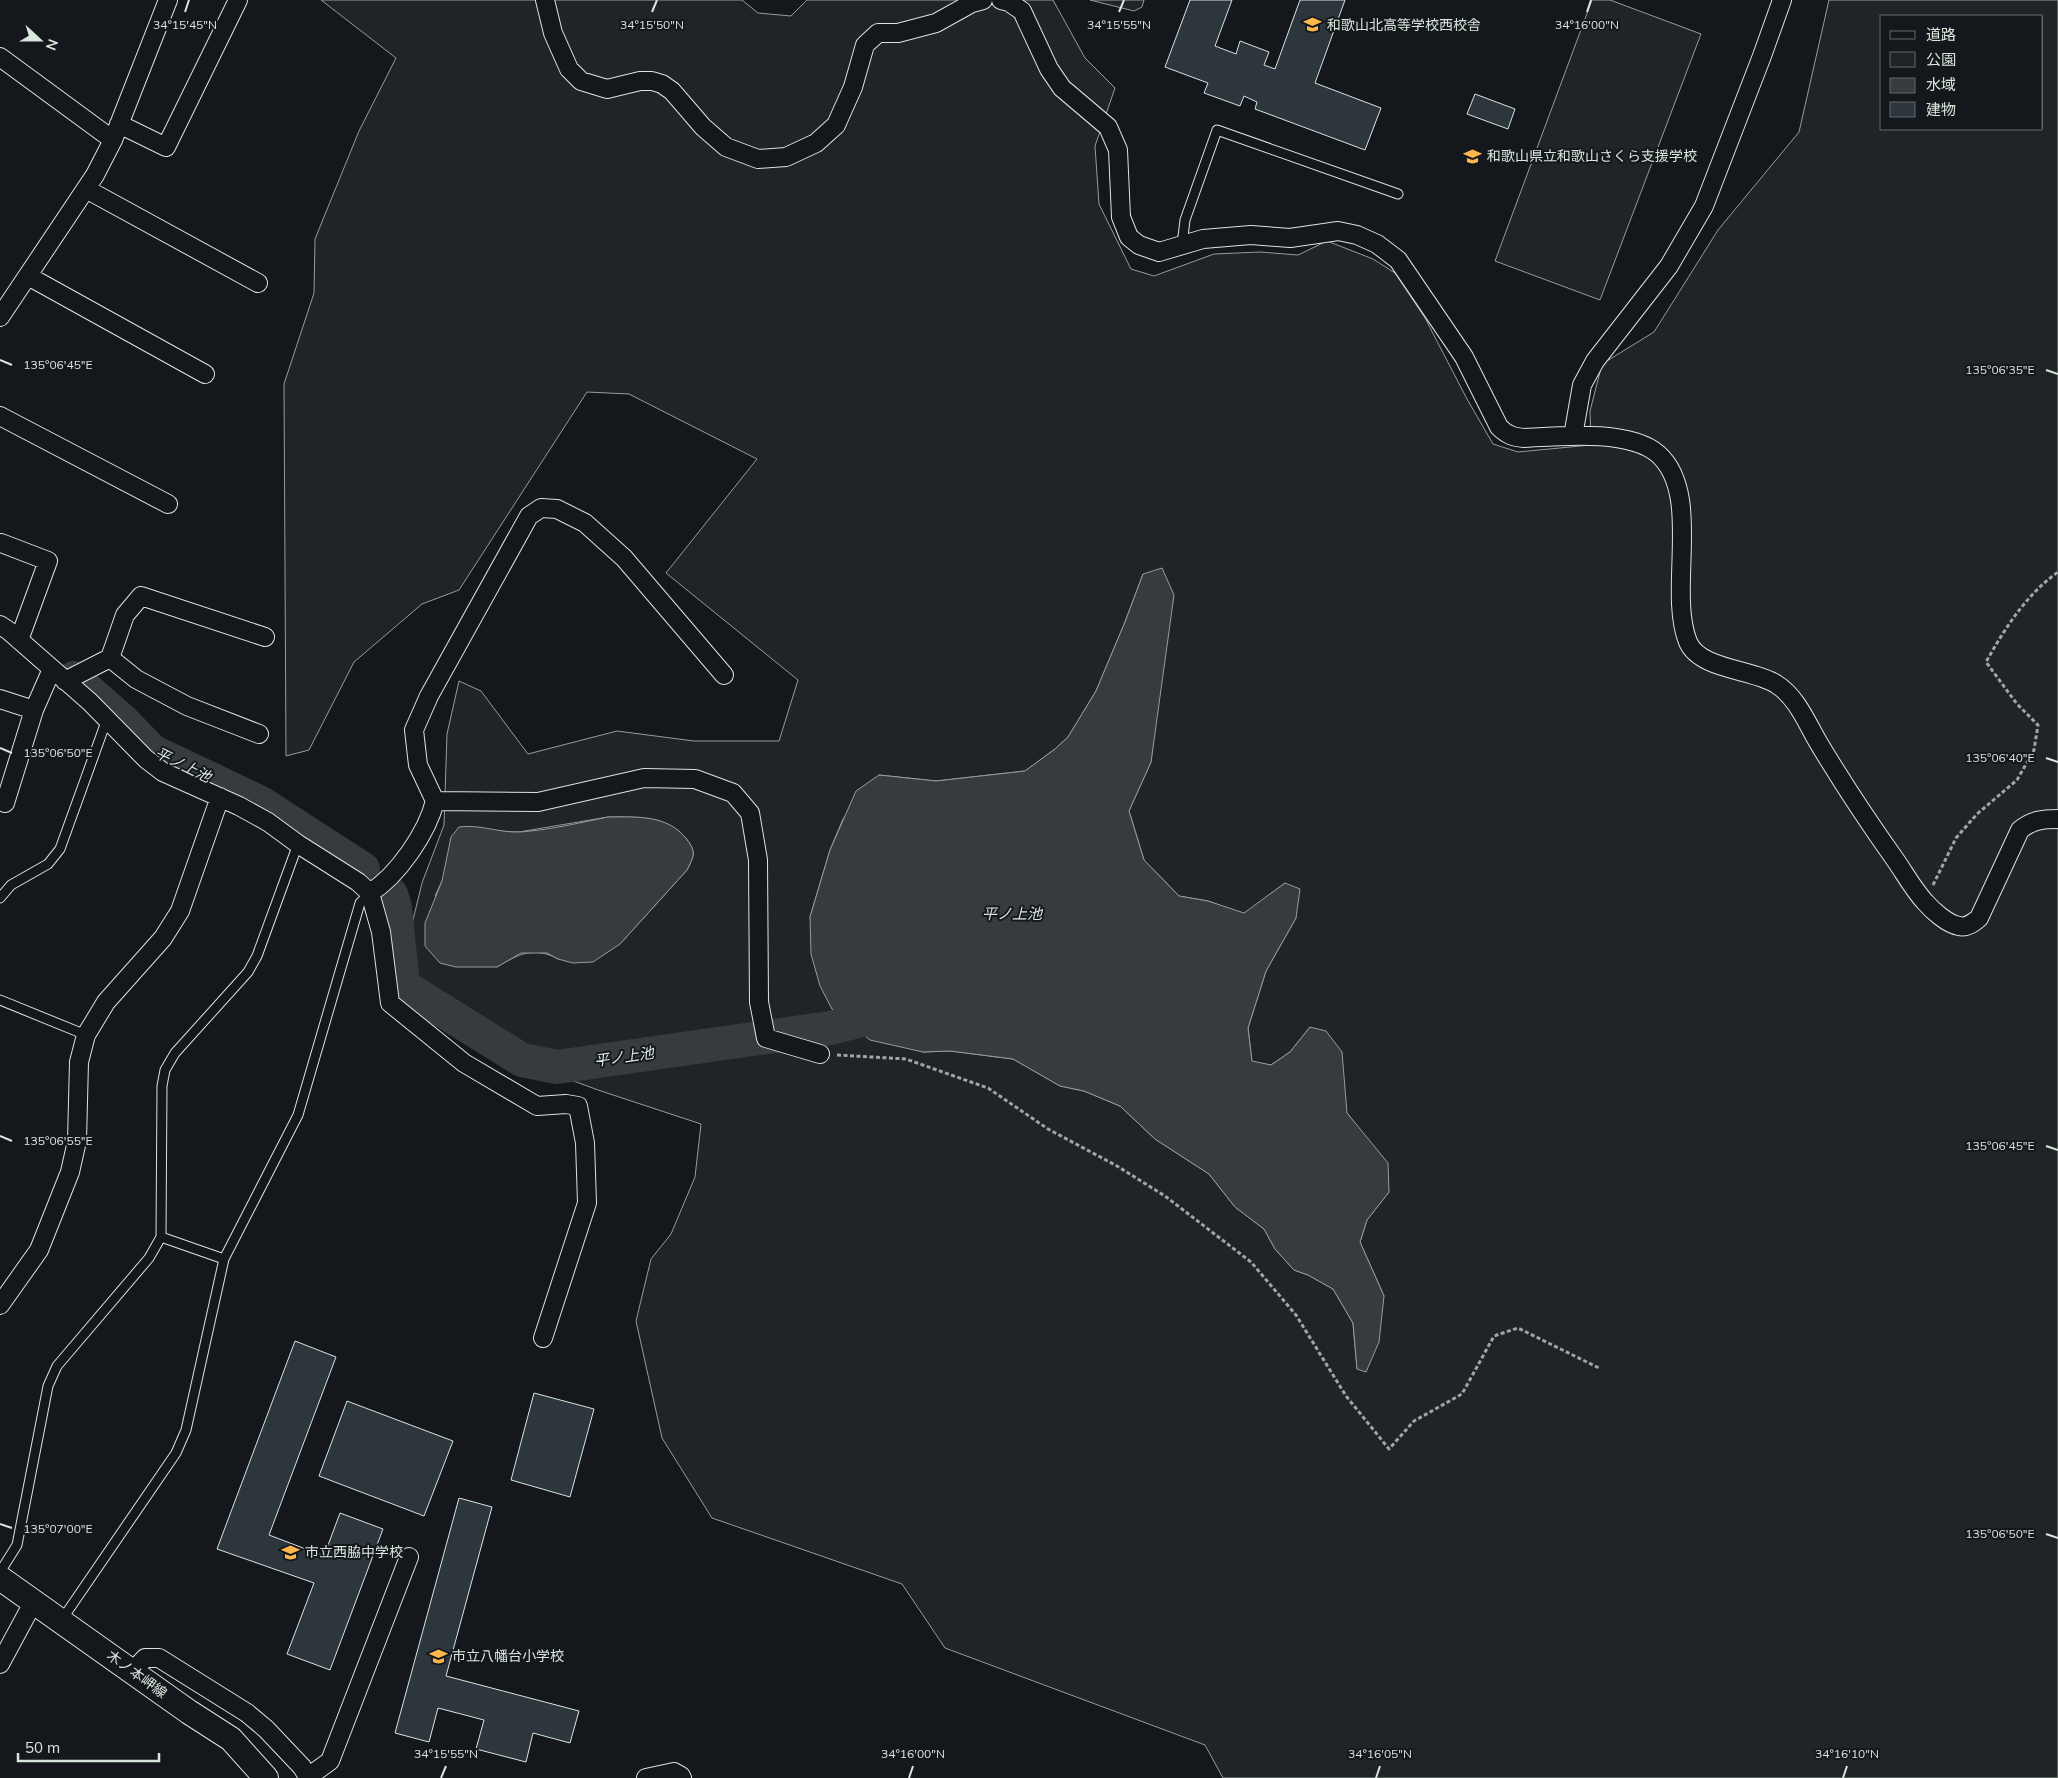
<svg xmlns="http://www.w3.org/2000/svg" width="2058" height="1778" font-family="Mulish,'Noto Sans JP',sans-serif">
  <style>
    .green { fill: #202428; stroke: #939e99; fill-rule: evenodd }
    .water { fill: #363b3e; stroke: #939e99 }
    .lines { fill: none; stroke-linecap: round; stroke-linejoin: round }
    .river { stroke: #363b3e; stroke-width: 34 }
    .building { fill: #2c363c; stroke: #d8e6dc }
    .service-casing { stroke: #d8e6dc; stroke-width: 11 }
    .minor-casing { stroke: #d8e6dc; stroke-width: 20 }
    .secondary-casing { stroke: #d8e6dc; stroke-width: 26 }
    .path { stroke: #9da8a2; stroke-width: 3; stroke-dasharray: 4 2.5; stroke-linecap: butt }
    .service { stroke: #14181c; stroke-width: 9 }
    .minor { stroke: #14181c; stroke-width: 18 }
    .secondary { stroke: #14181c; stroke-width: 24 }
    .ticks { fill: none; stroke: #d8e6dc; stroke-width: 2 }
    .labels { text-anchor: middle; stroke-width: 4; stroke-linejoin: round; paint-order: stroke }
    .poi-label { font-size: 14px; fill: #d8e6dc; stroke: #14181c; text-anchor: start }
    .street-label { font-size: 14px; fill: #d8e6dc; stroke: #14181c }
    .water-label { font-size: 15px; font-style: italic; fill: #d8e6dc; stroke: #14181c }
    .ticks-label { font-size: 12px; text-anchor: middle; fill: #d8e6dc; stroke: #14181c; stroke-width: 4; stroke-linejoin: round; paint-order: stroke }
  </style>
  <rect width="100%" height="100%" fill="#14181c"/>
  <!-- green -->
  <path class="green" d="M321,0H742L758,13L791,16L807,0H1053L1085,58L1115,88L1095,146L1099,204L1131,269L1154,276L1214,254L1260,252L1298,255L1327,241L1373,259L1395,273L1425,318L1467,399L1493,444L1518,452L1591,445L1590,411L1602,364L1654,332L1718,230L1799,132L1829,0H2058V1778H1223L1205,1745L945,1648L902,1584L712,1518L662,1438L636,1321L651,1259L671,1234L695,1177L701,1124L598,1090L471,1043L400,973L422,883L444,825L447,734L459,681L481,691L528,754L617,731L694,741H779L798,680L666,573L757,459L629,394L587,392L459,590L422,604L354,662L309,750L286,756L284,384L314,293L315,239L359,131L396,58ZM1882,16H2042V129H1882ZM1143,574L1159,693L1151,762L1129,811L1144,860L1179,896L1208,901L1244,914L1285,883L1296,918L1266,971L1248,1028L1252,1062L1271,1065L1290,1052L1310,1027L1347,1113L1364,1135L1389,1192L1367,1220L1360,1242L1384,1296L1357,1369L1353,1323L1333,1289L1308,1275L1294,1270L1275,1249L1264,1229L1235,1207L1209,1174L1155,1139L1120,1106L1084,1091L1060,1086L1013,1059L950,1051L923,1052L851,1022L832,1009L810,917L830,850L843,819L879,775L936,781L1025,771L1055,749L1068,737L1096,691L1125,622ZM608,817C637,817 669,815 688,841C691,845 694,850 693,856C692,860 689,866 687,870L620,944L558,959C535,946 518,954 497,967L435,896L442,881L498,831L519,832Z
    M1090,0H1144L1142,7L1134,11Z
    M1592,0H1610L1701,34L1600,300L1495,261Z"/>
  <!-- water -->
  <path class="water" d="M1162,568L1174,595L1151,762L1129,811L1144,860L1179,896L1208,901L1244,913L1285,883L1300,889L1296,918L1266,971L1248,1028L1252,1061L1271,1065L1290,1052L1310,1027L1326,1031L1342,1052L1347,1113L1388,1163L1389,1192L1367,1220L1360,1242L1384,1296L1379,1342L1366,1372L1357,1369L1353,1323L1333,1289L1308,1275L1294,1270L1275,1249L1264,1229L1235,1207L1209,1174L1155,1139L1120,1106L1084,1091L1060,1086L1013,1059L950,1051L923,1052L870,1040L832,1009L820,986L811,954L810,917L830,850L856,791L879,775L936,781L1025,771L1055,749L1068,737L1096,691L1125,622L1143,574Z
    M608,817C637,817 669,814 688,841C691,845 694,850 693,856C692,860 689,866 687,870L620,944L593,962L573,963L558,959L547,953H521L497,967H456L440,963L425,946V923L442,881L451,837L459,827C480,824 499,833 520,832C549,830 579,823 608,817Z"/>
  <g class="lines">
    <!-- river -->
    <path class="river" d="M74,678L124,722L152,751L261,803L363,869
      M391,894L395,907L403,986L522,1060L557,1067L830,1028L895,1012"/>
  </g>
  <!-- building -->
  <path class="building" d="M1190,0H1232L1215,46L1236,54L1240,41L1269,52L1264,65L1275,69L1300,0H1345L1315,83L1381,108L1365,150L1255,109L1257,102L1244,96L1240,106L1204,93L1208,83L1165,67Z
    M1475,94L1515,109L1508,129L1467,114Z
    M295,1341L336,1357L269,1535L324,1556L340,1513L383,1529L330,1670L287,1654L314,1583L217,1549Z
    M534,1393L594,1409L570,1497L511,1480Z
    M347,1401L453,1441L424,1516L319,1476Z
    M459,1498L492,1507L446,1676L579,1711L570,1743L533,1733L526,1762L476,1749L484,1720L438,1708L429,1742L395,1733Z"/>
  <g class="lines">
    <defs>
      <path id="service" d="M1182,245L1185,220L1217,130L1398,194
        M0,898L11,885L48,864L60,849L107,719
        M0,1000L86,1035
        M161,1237L162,1086L165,1070L175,1053L248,972L257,956L298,844
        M0,1572L17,1545L48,1386L57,1366L149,1258L161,1237L224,1259
        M61,1621L176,1453L186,1430L224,1259L298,1115L360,903L370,893"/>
      <path id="minor" d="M545,0L553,33L569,69L581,81L607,89L640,81H652L662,84L672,91L703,127L726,147L758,159L786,157L816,143L836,125L853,87L865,45L878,33H898L936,23L972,3L983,0
        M1001,0L1009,2L1022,11L1049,69L1062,88L1108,127L1118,150L1121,217L1129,237L1139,245L1159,252L1203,239L1251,235L1290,238L1338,231L1357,235L1377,244L1398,260L1464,357L1499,427C1507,435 1513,437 1524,438C1560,436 1629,429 1658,454C1703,494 1667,590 1688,642C1700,670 1753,669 1776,684C1796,696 1807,723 1818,742C1842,782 1867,820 1894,858C1904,872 1913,889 1925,902C1932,910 1947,924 1959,926C1967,928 1973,923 1979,918L2020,830C2032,820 2043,819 2058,819
        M0,57L113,140
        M119,124L166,147L238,0
        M86,189L258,283
        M28,276L205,374
        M0,317L95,175L113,140L168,0
        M0,416L168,504
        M1573,436L1582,385L1595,361L1669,266L1704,206L1762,56L1782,0
        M1,543L48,561L19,640
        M0,625L9,631L90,702L146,759L163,772L239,806L268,822L298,844L358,882L370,893L381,932L390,1003L464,1063L537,1106L566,1104L578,1106L585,1143L587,1203L543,1338
        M110,658L125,615L141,596L265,637
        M65,681L110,658L136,679L187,706L259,734
        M0,699L34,710L52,669
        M0,799L5,803L34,710
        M435,801L538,802L644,778L695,779L733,793L750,813L758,860L759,1002L766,1038L820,1054
        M370,893C398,875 427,833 435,801L418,765L414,730L429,696L529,516L541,508L557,509L585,523L624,558L724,675
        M0,1305L39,1250L70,1172L77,1141L79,1062L86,1035L106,1002L163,938L180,911L220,797
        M0,1664L34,1601
        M133,1671L145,1658H159L247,1713L266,1729L302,1767L308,1777L330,1761L409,1557
        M646,1778L674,1772L681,1776L682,1778"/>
      <path id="secondary" d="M0,1578L189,1712L231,1739L266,1778"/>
    </defs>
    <!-- service casing -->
    <use href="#service" class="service-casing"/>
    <!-- minor casing -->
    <use href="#minor" class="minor-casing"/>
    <!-- secondary casing -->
    <use href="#secondary" class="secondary-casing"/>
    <!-- path -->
    <path class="path" d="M1933,885L1956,838L1977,814L2017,780L2034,750L2038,725L2017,704L1986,662C2005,628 2026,595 2058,572
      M837,1055L906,1059L988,1088L1048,1129L1117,1166L1165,1196L1251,1262L1296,1315L1346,1396L1389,1449L1414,1421L1462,1394L1494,1336L1518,1328L1599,1368"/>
    <!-- service -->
    <use href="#service" class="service"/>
    <!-- minor -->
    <use href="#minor" class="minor"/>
    <!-- secondary -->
    <use href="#secondary" class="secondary"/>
  </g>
  <!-- ticks -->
  <path class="ticks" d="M185,12L189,0M652,12L657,0M1119,12L1124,0M1587,12L1591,0M0,360L12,365M2046,370L2058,374M0,748L12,753M2046,758L2058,762M0,1136L12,1141M2046,1146L2058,1150M0,1524L12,1528M2046,1534L2058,1538M441,1778L446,1766M909,1778L913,1766M1376,1778L1380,1766M1843,1778L1847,1766"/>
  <!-- icons -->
  <defs>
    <symbol id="school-bare" viewBox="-9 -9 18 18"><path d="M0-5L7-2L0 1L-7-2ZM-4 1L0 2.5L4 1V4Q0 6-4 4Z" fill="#ffb74d" stroke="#14181c" stroke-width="2.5" paint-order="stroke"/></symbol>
  </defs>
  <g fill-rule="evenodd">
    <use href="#school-bare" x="1300" y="12" width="25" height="25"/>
    <use href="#school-bare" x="1460" y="144" width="25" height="25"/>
    <use href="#school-bare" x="278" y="1540" width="25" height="25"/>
    <use href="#school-bare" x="426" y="1644" width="25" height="25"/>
  </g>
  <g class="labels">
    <!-- poi labels -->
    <g class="poi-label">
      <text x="1327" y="30">和歌山北高等学校西校舎</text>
      <text x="1487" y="161">和歌山県立和歌山さくら支援学校</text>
      <text x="305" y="1557">市立西脇中学校</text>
      <text x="452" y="1661">市立八幡台小学校</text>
    </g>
    <!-- street labels -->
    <g class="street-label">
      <text transform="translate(137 1674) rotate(36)" y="5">木ノ本岬線</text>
    </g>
    <!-- water labels -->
    <g class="water-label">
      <text transform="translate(183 765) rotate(26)" y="5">平ノ上池</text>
      <text x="1012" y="919">平ノ上池</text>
      <text transform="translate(624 1057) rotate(-8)" y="5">平ノ上池</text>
    </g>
  </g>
  <g class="ticks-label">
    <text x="185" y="29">34°15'45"N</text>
    <text x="652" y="29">34°15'50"N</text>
    <text x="1119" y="29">34°15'55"N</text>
    <text x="1587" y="29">34°16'00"N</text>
    <text x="58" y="369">135°06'45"E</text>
    <text x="2000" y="374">135°06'35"E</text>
    <text x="58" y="757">135°06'50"E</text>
    <text x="2000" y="762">135°06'40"E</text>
    <text x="58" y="1145">135°06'55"E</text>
    <text x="2000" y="1150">135°06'45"E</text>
    <text x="58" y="1533">135°07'00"E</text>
    <text x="2000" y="1538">135°06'50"E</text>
    <text x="446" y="1758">34°15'55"N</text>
    <text x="913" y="1758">34°16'00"N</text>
    <text x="1380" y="1758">34°16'05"N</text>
    <text x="1847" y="1758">34°16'10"N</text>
  </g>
  <!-- legend -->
  <rect x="1880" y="15" width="162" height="115" fill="#14181c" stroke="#626a69"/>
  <rect x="1890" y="31" width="25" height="8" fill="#14181c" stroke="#626a69"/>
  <text x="1926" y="40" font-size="15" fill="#d8e6dc">道路</text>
  <rect x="1890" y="52" width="25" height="15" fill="#202428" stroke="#626a69"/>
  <text x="1926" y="65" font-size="15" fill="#d8e6dc">公園</text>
  <rect x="1890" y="78" width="25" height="15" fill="#363b3e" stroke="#626a69"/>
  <text x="1926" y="90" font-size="15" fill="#d8e6dc">水域</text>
  <rect x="1890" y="102" width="25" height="15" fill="#2c363c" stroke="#626a69"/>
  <text x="1926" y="115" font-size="15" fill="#d8e6dc">建物</text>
  <!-- north arrow -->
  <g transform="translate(40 40) rotate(111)" stroke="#14181c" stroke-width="4" paint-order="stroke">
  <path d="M0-4L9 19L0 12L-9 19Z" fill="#d8e6dc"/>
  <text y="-8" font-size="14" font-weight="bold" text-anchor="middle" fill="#d8e6dc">N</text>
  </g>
  <!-- scale -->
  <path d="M18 1753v8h141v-8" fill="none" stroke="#d8e6dc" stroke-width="2.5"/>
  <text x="25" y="1753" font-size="15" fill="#d8e6dc" stroke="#14181c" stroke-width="4" paint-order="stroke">50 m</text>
</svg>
